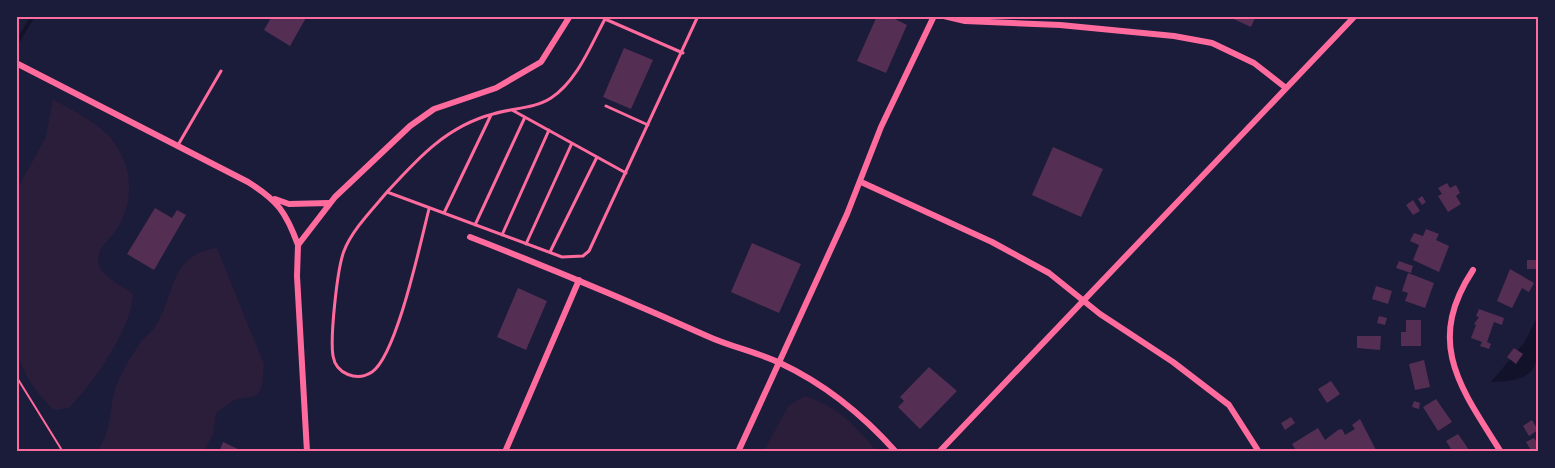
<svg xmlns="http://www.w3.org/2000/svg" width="1555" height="468" font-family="'DejaVu Sans',sans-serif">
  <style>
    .green { fill: #2a1e3b }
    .water { fill: #12122b }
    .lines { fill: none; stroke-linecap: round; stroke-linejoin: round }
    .stream { stroke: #12122b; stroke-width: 4 }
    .building { fill: #542f53 }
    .path { stroke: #ff6b9d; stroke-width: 2 }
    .service { stroke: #ff6b9d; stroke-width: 3 }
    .minor { stroke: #ff6b9d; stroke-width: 6 }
    .neatline { fill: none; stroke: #ff6b9d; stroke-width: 2 }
  </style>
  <rect width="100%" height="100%" fill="#1b1b3a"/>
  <!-- green -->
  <path class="green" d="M53,99C71,110 95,121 110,137C133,164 136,201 116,230C108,242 95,249 99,265C103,277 123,287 133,294C132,329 93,383 69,408L54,410C35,392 24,375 16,350L17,189L46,137Z
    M217,248L264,364L262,387L256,396L236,399L216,413L213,434L204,451H97C112,432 109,408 116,386C122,371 131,356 141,342C145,336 152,332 156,325C176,294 168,255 217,248Z
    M805,396C839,407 855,426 877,451H764L789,405Z"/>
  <!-- water -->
  <path class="water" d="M1538,316C1538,361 1545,381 1491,382L1524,343Z"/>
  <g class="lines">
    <!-- stream -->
    <path class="stream" d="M16,44L33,16"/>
  </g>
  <!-- building -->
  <path class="building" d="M272,16H307L290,46L264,30Z
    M877,16H889L907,25L886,73L857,61Z
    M1227,16H1256L1251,27Z
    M624,48L653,60L631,109L603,97Z
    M1053,147L1103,169L1081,217L1032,195Z
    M1447,183L1450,188L1456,185L1460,193L1456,196L1461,204L1448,212L1438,196L1442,194L1438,188Z
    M1422,196L1426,202L1422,205L1418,199Z
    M1413,200L1420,211L1413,215L1406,205Z
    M155,208L172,218L177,210L186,215L154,270L127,254Z
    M1426,229L1439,234L1436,240L1449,246L1439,272L1413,260L1419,245L1410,241L1414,233L1423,236Z
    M752,243L801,264L779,313L731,292Z
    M1527,260H1537V269H1527Z
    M1399,261L1413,266L1411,273L1396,268Z
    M1510,269L1534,283L1529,292L1522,288L1512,308L1497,301Z
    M1408,273L1434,283L1425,308L1405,301L1408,293L1402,291Z
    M1376,286L1392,291L1388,304L1372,299Z
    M518,288L547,301L526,350L497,337Z
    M1479,309L1504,318L1502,325L1494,322L1487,342L1491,344L1489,349L1480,346L1482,342L1471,338L1476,325L1474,324L1479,317L1476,316Z
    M1379,316L1387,318L1385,325L1377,323Z
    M1406,320H1421V346H1401V332H1406Z
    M1357,336H1381L1380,350L1357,348Z
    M1514,348L1523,354L1516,364L1507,357Z
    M1424,360L1430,387L1415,390L1409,364Z
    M929,367L957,391L920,429L898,407L904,401L900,397Z
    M1331,381L1340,394L1327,403L1318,389Z
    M1436,399L1452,422L1438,431L1423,407Z
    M1414,401L1420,403L1419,409L1412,407Z
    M1291,417L1295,423L1285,430L1281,423Z
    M1360,419L1377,452H1297L1292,444L1318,428L1325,440L1338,430L1342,429L1345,435L1355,429L1352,425Z
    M1532,420L1538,430L1529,436L1523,426Z
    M1458,434L1465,444L1470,452H1453L1446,441Z
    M1538,434V452H1532L1526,442L1534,438L1536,441Z
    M223,442L244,452H219Z"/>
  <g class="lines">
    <!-- path -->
    <path class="path" d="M16,376L63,452"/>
    <!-- service -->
    <path class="service" d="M601,16L605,19C591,45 577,81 551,98C534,109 512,108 493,114C447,126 418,158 387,192L562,257L583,256L589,251L698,16
      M605,19L683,53
      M606,106L648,125
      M512,110L626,173
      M178,145L221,71
      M387,192C372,210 352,230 344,251C337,269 330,338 333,356C336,374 357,382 372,372C397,355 421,240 429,209
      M444,213L491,115
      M475,225L525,117
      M502,235L549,130
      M526,244L572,143
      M550,252L597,157"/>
    <!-- minor -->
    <path class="minor" d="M944,16L965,21L1060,25L1174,36L1212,43L1254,63L1286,88
      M16,63L248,182C278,201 286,212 298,245
      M861,182L992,242L1049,273L1100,314L1173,362L1229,405L1259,452
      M275,199L289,204L329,203
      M470,237C550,268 629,301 707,336C731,347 757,352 780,363C825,384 863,415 896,452
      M1473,270C1425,343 1460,387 1501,452
      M307,452L297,276L298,245L335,197L410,126L434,109L496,88L541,62L570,16
      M505,452L579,280
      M738,452L847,214L881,127L934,16
      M939,452L1355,16"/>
  </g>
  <!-- border -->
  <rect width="1555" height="468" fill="none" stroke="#1b1b3a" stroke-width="36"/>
  <rect x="18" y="18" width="1519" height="432" class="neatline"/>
</svg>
